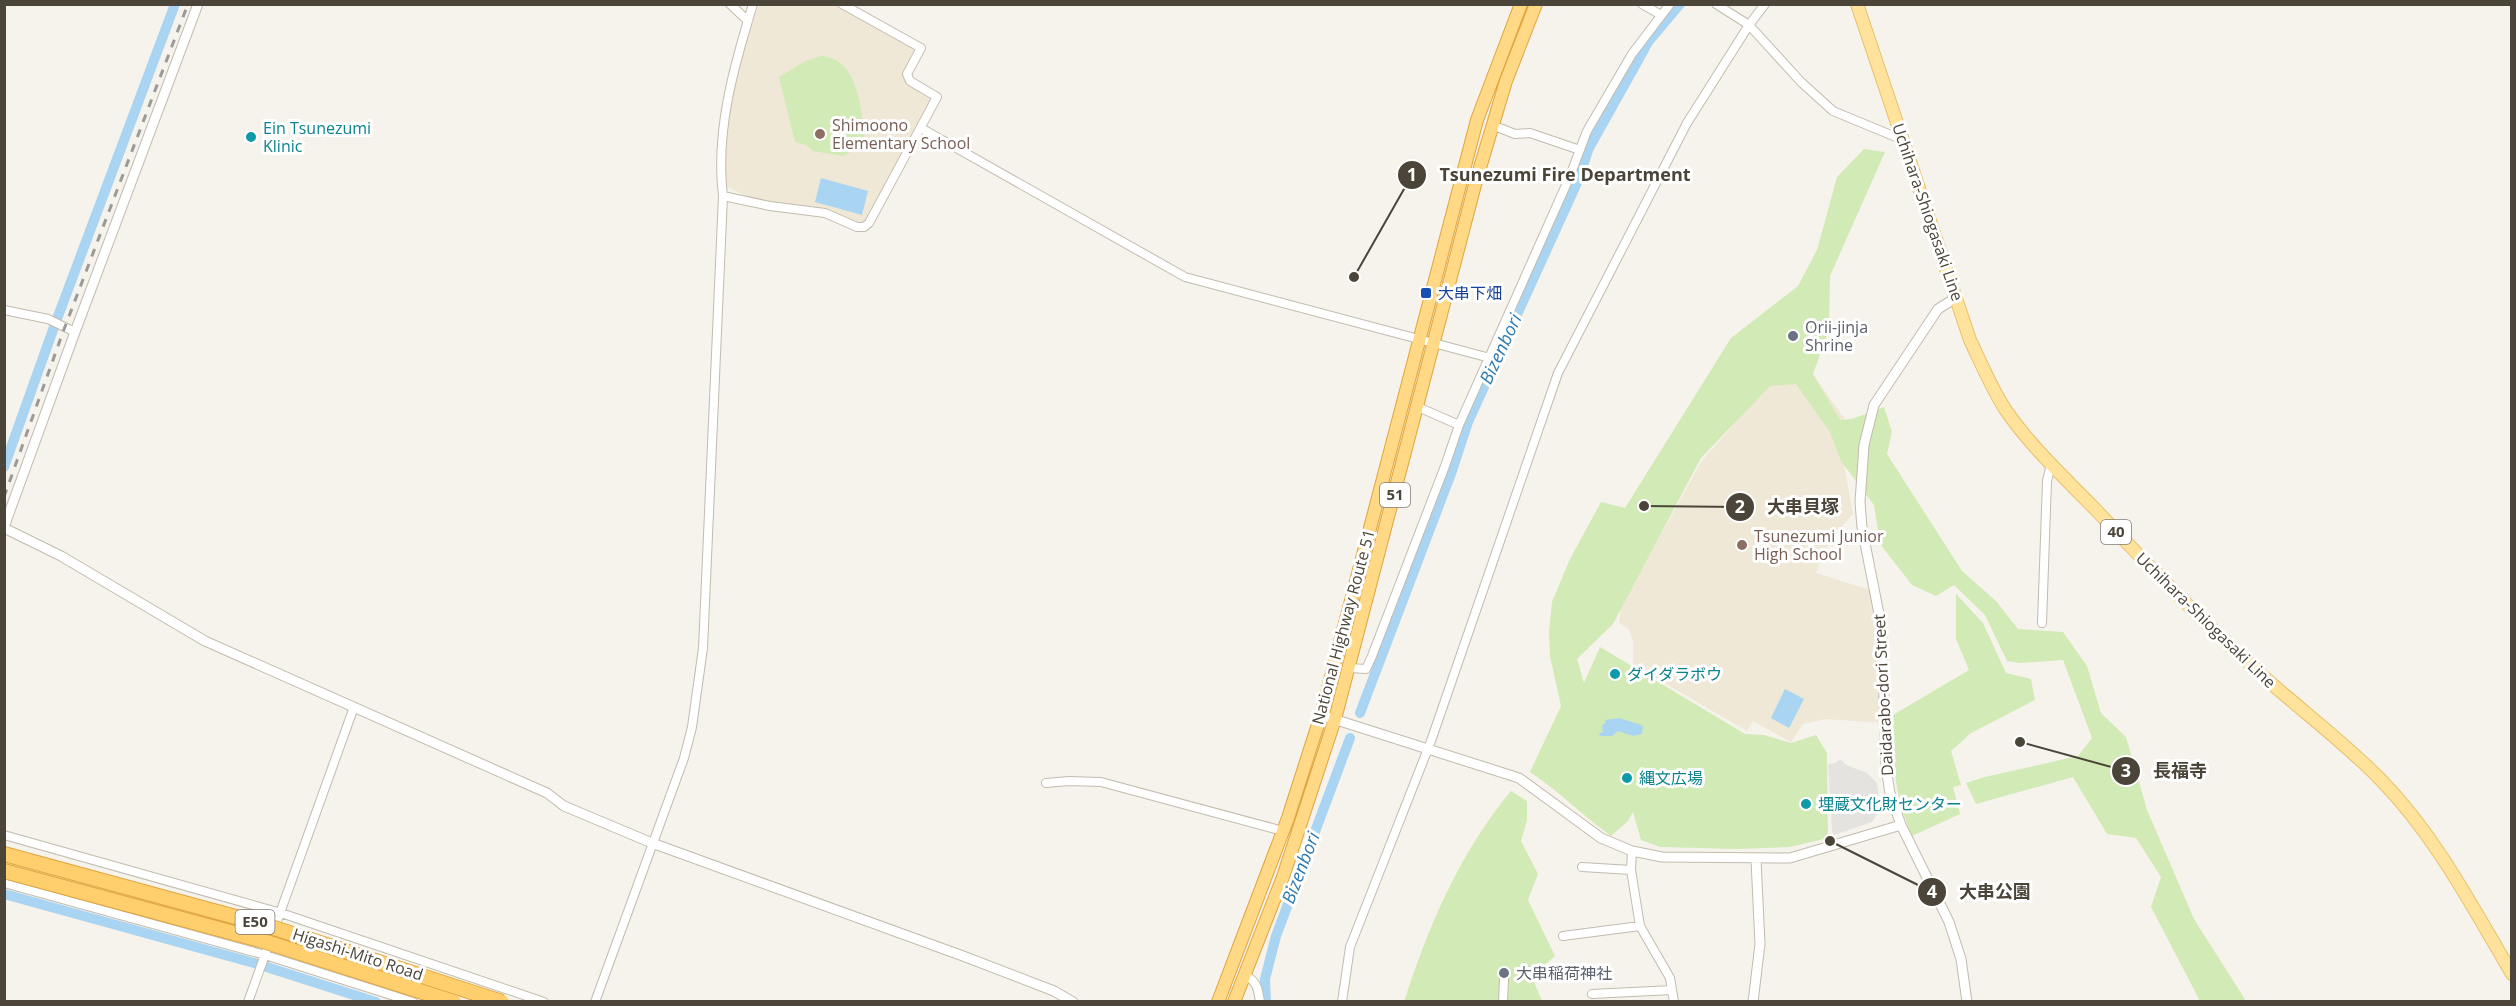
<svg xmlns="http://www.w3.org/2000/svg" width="2516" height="1006" font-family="'Open Sans','Noto Sans JP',sans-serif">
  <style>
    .education { fill: #efe8d6 }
    .green { fill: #d2eab5 }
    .parking { fill: #e5e3e0 }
    .water { fill: #a9d4f2 }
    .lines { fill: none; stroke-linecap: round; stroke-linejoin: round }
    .canal { stroke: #a9d4f2; stroke-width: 10 }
    .minor-casing { stroke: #c2bbae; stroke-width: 10 }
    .tertiary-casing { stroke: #c2bbae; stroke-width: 11 }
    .primary-casing { stroke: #e6c16a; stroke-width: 14 }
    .trunk-casing { stroke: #e0a43c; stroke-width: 14 }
    .minor { stroke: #fff; stroke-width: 8 }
    .tertiary { stroke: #fff; stroke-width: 9 }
    .primary { stroke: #ffe39c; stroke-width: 12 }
    .trunk { stroke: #ffd985; stroke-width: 12 }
    .rail { stroke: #9a9a9a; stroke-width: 3; stroke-dasharray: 8 8; stroke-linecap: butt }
    .motorway-bridge-casing { stroke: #e0a43c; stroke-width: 16; stroke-linecap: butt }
    .motorway-bridge { stroke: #ffcf6e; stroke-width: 14 }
    .education-dot { fill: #8d6e63; stroke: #fff; stroke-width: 2 }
    .culture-dot { fill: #0f9aa8; stroke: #fff; stroke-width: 2 }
    .transit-dot { fill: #1a4fb4; stroke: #fff; stroke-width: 2 }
    .worship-dot { fill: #6b7280; stroke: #fff; stroke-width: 2 }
    .labels { text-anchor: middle; stroke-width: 6; stroke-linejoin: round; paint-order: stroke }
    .shield { fill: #fff; stroke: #817c74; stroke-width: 1.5 }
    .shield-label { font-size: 15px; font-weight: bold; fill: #4b4439 }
    .education-label { font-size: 16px; fill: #785e54; stroke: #fff; text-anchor: start }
    .culture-label { font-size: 16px; fill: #0d838f; stroke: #fff; text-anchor: start }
    .street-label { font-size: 16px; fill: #4b4439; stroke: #fff }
    .transit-label { font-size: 16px; fill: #164399; stroke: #fff; text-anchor: start }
    .worship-label { font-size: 16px; fill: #5b616d; stroke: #fff; text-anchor: start }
    .water-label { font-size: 18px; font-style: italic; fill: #2e7ab2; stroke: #fff }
    .leader { fill: none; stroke: #4b4439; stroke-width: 2 }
    .callout-dot { fill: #4b4439; stroke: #fff; stroke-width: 2 }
    .mark-label { font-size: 18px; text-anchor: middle; font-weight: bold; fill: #fff }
    .callout-label { font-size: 18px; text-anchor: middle; font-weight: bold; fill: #4b4439; stroke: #fff; stroke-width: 6; stroke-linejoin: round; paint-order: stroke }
  </style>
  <rect width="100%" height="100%" fill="#f6f3ec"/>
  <!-- education -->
  <path class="education" d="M759,5H836L915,48L916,53L904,75L906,82L930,95L931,99L865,222L859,223L826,210L771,203L746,196L726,186L723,165L731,103L742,52Z
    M1804,362L1844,418L1843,459L1853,514L1837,532L1821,558L1816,573L1870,590L1878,634L1882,723L1826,719L1803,724L1791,742L1753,721L1747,731L1633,665V642L1629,629L1619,623L1621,607L1701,462L1762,392L1784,373Z"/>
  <!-- green -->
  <path class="green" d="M821,56C860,58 862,115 865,144L843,156L813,151L806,145L795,142L779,77L806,61Z
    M1864,149L1885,152L1830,276L1829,330L1813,374L1840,420L1852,419L1884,407L1892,432L1887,454L1962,571L1996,601L2018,629L2063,632L2087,666L2101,713L2126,737L2147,810L2194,919L2246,1001H2200L2151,907L2161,877L2136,838L2107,834L2073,777L1976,804L1966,783L1985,777L2078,756L2092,738L2063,660L2020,663L2007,661L1985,615L1954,585L1936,596L1912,585L1880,544L1874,505L1841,461L1830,432L1796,384L1770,386L1701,458L1613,624L1577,659L1584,683L1600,647L1745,734L1764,735L1791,743L1816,735L1827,753L1828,838L1790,847L1737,849L1660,847L1641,840L1633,812L1628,821L1611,836C1583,816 1559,791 1530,772L1561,706L1550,656L1549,631L1552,602L1570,559L1601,502L1625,508L1731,338L1798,286L1817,250L1837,177Z
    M1956,594L1983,623L2006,673L2031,679L2035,700L1971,733L1951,751L1961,785L1953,787L1960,814L1912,836C1892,789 1894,764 1893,715L1969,670L1956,639Z
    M1511,791L1527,801V820L1521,841L1538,874L1528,900L1555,956L1540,969L1534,982L1542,1001L1404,1002C1428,927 1460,852 1511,791Z"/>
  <!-- parking -->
  <path class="parking" d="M1840,759L1846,765L1867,773L1877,783L1879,800L1878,813L1872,822L1834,835L1832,831L1828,764L1836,763Z"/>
  <!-- water -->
  <path class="water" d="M821,178L868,191L862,215L815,202Z
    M1785,689L1804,699L1789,728L1771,718Z
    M1619,718L1641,725L1643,727L1642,734L1633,736L1618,731L1612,736H1600L1599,733L1604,732L1601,729L1604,728L1601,727L1606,722L1605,720Z"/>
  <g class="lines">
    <!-- canal -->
    <path class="canal" d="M4,467L54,327L175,4
      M1360,713L1452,471L1468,422L1577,183L1589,148L1636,64L1648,42L1680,4
      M4,894L254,963L376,1002
      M1266,1002L1265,979L1276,936L1350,738"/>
    <defs>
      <path id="minor" d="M730,4L748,21
        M1642,4L1661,15
        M1716,4L1749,25L1801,82L1833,111L1903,140
        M1492,125L1515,134L1530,133L1580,150
        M921,128L1185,277L1490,358
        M723,196L770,206L825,213L857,227H864L869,223L937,97L910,81L907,74L921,48L842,4
        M4,310L48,319L75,332
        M1418,407L1459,425
        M2042,623L2047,481L2051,464
        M1350,668L1366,669L1372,656L1445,466L1459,425L1570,176L1587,131L1632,54L1670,4
        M1046,783L1069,781L1101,782L1283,831
        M4,835L281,913L544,1002
        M1632,851L1631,870L1640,926L1670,978L1674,1002
        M1582,867L1631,870
        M4,883L265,955L413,1002
        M1563,936L1640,926
        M1244,975C1257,981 1258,988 1260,1002
        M1592,994L1672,990
        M248,1002L354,707
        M595,1002L684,758L692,727L703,648L723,196C715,131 734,66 753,4
        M1342,1002L1350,947L1431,741L1558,373L1687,123L1749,25L1765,4
        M1503,1002L1504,979"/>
      <path id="tertiary" d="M1957,297L1938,309L1874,405L1864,445L1860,502L1862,528L1882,629L1886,768L1890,793L1901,825L1949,922L1961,959L1967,1002
        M4,527L75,332L198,4
        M4,528L61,556L205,641L547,793L564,806L652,843L963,956L1054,991L1073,1002
        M1321,715L1519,778L1601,838L1632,851L1662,857L1790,858L1901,825
        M1753,1002L1760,944L1756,860"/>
      <path id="primary" d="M1857,4L1970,340C1981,363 1991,387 2005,409C2030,446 2065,478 2096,510C2150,568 2205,624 2264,677C2302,711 2344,742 2380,779C2435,835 2472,906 2512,974"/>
      <path id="trunk" d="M1218,1002L1288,818L1321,715L1477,120L1521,4
        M1234,1002L1283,877L1335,719L1476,181L1506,81L1536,4"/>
    </defs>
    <!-- minor casing -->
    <use href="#minor" class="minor-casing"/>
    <!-- tertiary casing -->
    <use href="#tertiary" class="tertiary-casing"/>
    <!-- primary casing -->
    <use href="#primary" class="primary-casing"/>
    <!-- trunk casing -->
    <use href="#trunk" class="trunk-casing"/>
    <!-- minor -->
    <use href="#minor" class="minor"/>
    <!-- tertiary -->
    <use href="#tertiary" class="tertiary"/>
    <!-- primary -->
    <use href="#primary" class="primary"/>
    <!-- trunk -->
    <use href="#trunk" class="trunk"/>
    <!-- rail -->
    <path class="rail" d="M4,497L63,332L188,4"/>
    <defs>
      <path id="motorway-bridge" d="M4,854L265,925L502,1002
        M4,871L260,940L454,1002"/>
    </defs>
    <!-- motorway-bridge casing -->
    <use href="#motorway-bridge" class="motorway-bridge-casing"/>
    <!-- motorway-bridge -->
    <use href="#motorway-bridge" class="motorway-bridge"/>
  </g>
  <!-- markers -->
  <g class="education-dot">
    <circle cx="820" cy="134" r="6"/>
    <circle cx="1742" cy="545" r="6"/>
  </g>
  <g class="culture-dot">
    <circle cx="251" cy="137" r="6"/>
    <circle cx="1615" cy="674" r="6"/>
    <circle cx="1627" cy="778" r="6"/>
    <circle cx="1806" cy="804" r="6"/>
  </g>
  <rect class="transit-dot" x="1420" y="287" width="12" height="12" rx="3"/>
  <g class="worship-dot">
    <circle cx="1793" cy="336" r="6"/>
    <circle cx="1504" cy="973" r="6"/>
  </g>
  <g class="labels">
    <!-- shield labels -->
    <g class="shield">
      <rect x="1380" y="483" width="30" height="24" rx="4.5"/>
      <rect x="2101" y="520" width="30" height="24" rx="4.5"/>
      <rect x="235.5" y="910" width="39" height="24" rx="4.5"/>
    </g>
    <g class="shield-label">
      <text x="1395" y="500">51</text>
      <text x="2116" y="537">40</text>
      <text x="255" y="927">E50</text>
    </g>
    <!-- education labels -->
    <g class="education-label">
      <text x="832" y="131">Shimoono<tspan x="832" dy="18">Elementary School</tspan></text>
      <text x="1754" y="542">Tsunezumi Junior<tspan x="1754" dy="18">High School</tspan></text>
    </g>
    <!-- culture labels -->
    <g class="culture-label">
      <text x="263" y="134">Ein Tsunezumi<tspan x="263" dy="18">Klinic</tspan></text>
      <text x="1627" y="680">ダイダラボウ</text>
      <text x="1639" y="784">縄文広場</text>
      <text x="1818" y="810">埋蔵文化財センター</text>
    </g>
    <!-- street labels -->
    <g class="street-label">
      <text transform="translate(1928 212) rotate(71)" y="6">Uchihara-Shiogasaki Line</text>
      <text transform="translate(2206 620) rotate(44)" y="6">Uchihara-Shiogasaki Line</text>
      <text transform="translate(1343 627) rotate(-75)" y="6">National Highway Route 51</text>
      <text transform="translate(1883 695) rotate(-93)" y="6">Daidarabo-dori Street</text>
      <text transform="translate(358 954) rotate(18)" y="6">Higashi-Mito Road</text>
    </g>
    <!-- transit labels -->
    <g class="transit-label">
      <text x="1438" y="299">大串下畑</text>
    </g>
    <!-- worship labels -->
    <g class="worship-label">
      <text x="1805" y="333">Orii-jinja<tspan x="1805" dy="18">Shrine</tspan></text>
      <text x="1516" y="979">大串稲荷神社</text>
    </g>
    <!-- water labels -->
    <g class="water-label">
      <text transform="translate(1501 349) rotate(-65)" y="6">Bizenbori</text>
      <text transform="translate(1301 868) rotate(-69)" y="6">Bizenbori</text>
    </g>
  </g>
  <!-- callouts -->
  <path class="leader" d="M1354 277L1412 175M1644 506L1740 507M2020 742L2126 771M1830 841L1932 892"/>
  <g class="callout-dot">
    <circle cx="1354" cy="277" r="6"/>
    <circle cx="1644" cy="506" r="6"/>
    <circle cx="2020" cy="742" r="6"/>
    <circle cx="1830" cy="841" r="6"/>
    <circle cx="1412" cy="175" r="15"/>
    <circle cx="1740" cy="507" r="15"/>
    <circle cx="2126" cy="771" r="15"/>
    <circle cx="1932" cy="892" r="15"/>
  </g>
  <g class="mark-label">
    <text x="1412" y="181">1</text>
    <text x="1740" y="513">2</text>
    <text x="2126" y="777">3</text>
    <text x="1932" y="898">4</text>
  </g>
  <g class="callout-label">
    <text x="1565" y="181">Tsunezumi Fire Department</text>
    <text x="1803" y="513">大串貝塚</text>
    <text x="2180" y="777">長福寺</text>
    <text x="1995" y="898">大串公園</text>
  </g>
  <!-- border -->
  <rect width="2516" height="1006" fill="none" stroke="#4b4439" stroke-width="12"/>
</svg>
